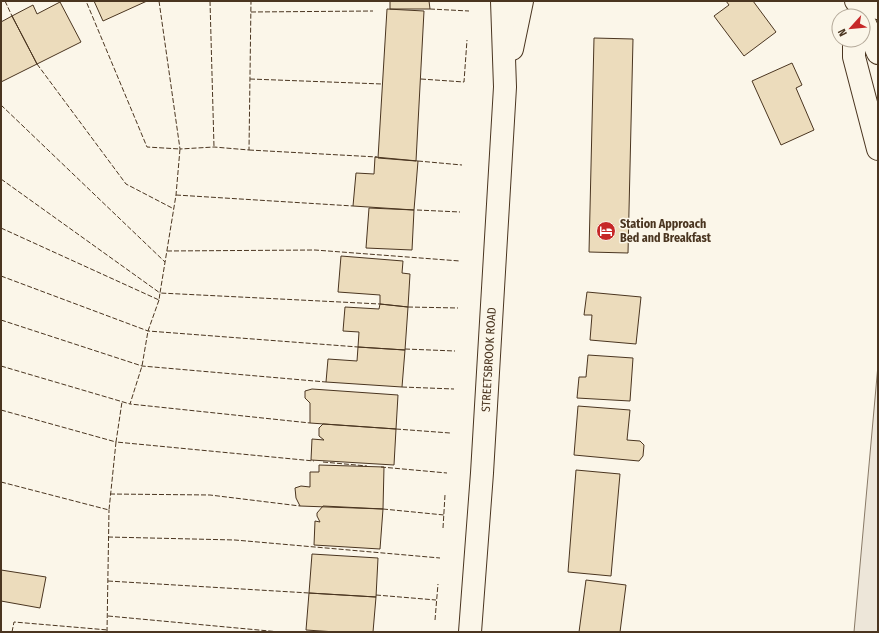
<svg xmlns="http://www.w3.org/2000/svg" width="879" height="633" font-family="'Fira Sans Condensed',sans-serif">
  <style>
    .green { fill: #ede6d9; stroke: #887966 }
    .building { fill: #ecdcbc; stroke: #4a3520 }
    .lines { fill: none; stroke-linecap: round; stroke-linejoin: round }
    .minor-casing { stroke: #4a3520; stroke-width: 24 }
    .major-casing { stroke: #4a3520; stroke-width: 24 }
    .minor { stroke: #fbf6e9; stroke-width: 22 }
    .major { stroke: #fbf6e9; stroke-width: 22 }
    .fence { stroke: #4a3520; stroke-width: 1; stroke-dasharray: 5 2; stroke-linecap: butt }
    .labels { text-anchor: middle; stroke-width: 3; stroke-linejoin: round; paint-order: stroke }
    .poi-label { font-size: 12px; font-weight: bold; fill: #4a3520; stroke: #fbf6e9; text-anchor: start }
    .street-label { font-size: 12px; fill: #4a3520; stroke: #fbf6e9 }
  </style>
  <rect width="100%" height="100%" fill="#fbf6e9"/>
  <!-- green -->
  <path class="green" d="M878,365V632H854Z"/>
  <!-- building -->
  <path class="building" d="M94,1H147L103,21Z
    M390,1H429L430,9H390Z
    M726,1H753L776,32L744,56L714,16L729,5Z
    M60,2L81,42L37,64L12,16L33,5L37,14Z
    M387,9L424,11L416,161L378,158Z
    M12,16L37,64L1,82V22Z
    M594,38L633,39L628,253L589,252Z
    M792,63L802,85L796,88L814,130L781,145L752,81Z
    M375,157L418,161L414,210L353,206L356,173L374,174Z
    M369,208L414,210L412,250L366,248Z
    M341,256L403,261L402,273L410,274L408,307L380,304V295L338,292Z
    M587,292L641,297L636,344L590,340L592,315H584Z
    M380,304L408,307L405,350L358,347L359,332L343,331L345,307L379,309Z
    M358,347L405,350L402,387L326,382L328,359L357,361Z
    M588,355L633,358L630,401L577,398L579,377H586Z
    M312,389L398,395L396,429L310,423V403L305,398V391Z
    M578,406L630,410L627,440L640,441L644,445L643,456L639,461L574,455Z
    M323,424L396,429L394,465L311,460L312,439L324,440L319,436V428Z
    M319,465L384,467L383,509L300,506L296,498L295,488L301,486L310,487V472H319Z
    M576,470L620,474L611,576L568,572Z
    M323,506L383,509L380,549L314,545L315,521L320,522L317,516V513Z
    M312,554L378,558L376,597L309,593Z
    M1,570L46,577L40,608L1,601Z
    M586,580L626,585L620,632H579Z
    M309,593L376,597L373,632H336L306,630Z"/>
  <g class="lines">
    <defs>
      <path id="minor" d="M854,40V57L878,149"/>
      <g id="major">
        <path d="M856,1L878,8"/>
        <path d="M863,19L878,53"/>
        <path d="M512,49L522,1"/>
        <path id="s1" d="M470,632L482,473L505,87L502,1"/>
      </g>
    </defs>
    <!-- minor casing -->
    <use href="#minor" class="minor-casing"/>
    <!-- major casing -->
    <use href="#major" class="major-casing"/>
    <!-- minor -->
    <use href="#minor" class="minor"/>
    <!-- major -->
    <use href="#major" class="major"/>
    <!-- fence -->
    <path class="fence" d="M5,1L12,16
      M159,1L180,149L214,147L249,150L251,1
      M210,1L214,147
      M430,9L469,11
      M251,12L373,11
      M37,64L126,184L174,209
      M250,79L382,84
      M421,79L464,82L467,40
      M1,105L165,262
      M249,150L377,157
      M418,161L462,165
      M1,179L160,293L176,195L180,149L147,147L86,1
      M176,195L353,206
      M417,210L460,212
      M1,228L159,300L160,293L380,304
      M167,251L315,250L460,261
      M1,276L148,331L358,347
      M159,300L148,331L142,366L130,404L310,423
      M408,307L458,308
      M1,320L142,366L326,382
      M405,349L455,351
      M1,366L130,404
      M402,387L454,389
      M1,410L116,442L122,402
      M396,429L450,433
      M323,462L367,466
      M381,467L447,473
      M1,482L109,510L116,442L314,461
      M110,494L210,495L300,506
      M383,509L444,515
      M443,528L445,495
      M108,537L235,540L440,558
      M108,581L309,593
      M376,595L436,600
      M108,616L280,632
      M435,620L438,584
      M12,632L14,622L108,630
      M107,632L109,510"/>
  </g>
  <!-- icons -->
  <defs>
    <symbol id="hotel-disc" viewBox="-11 -11 22 22"><circle r="9.5" fill="#c62828" stroke="#fbf6e9"/><path d="M-6-4.5h1.5V1H6V5H4.5V3h-9V5H-6ZM-4 0a1.8 1.8 0 1 1 3.6 0ZM.5 0V-2.5h3Q6-2.5 6 0Z" fill="#fff"/></symbol>
  </defs>
  <g fill-rule="evenodd">
    <use href="#hotel-disc" x="595" y="220" width="22" height="22"/>
  </g>
  <g class="labels">
    <!-- poi labels -->
    <g class="poi-label">
      <text x="620" y="228">Station Approach<tspan x="620" dy="14">Bed and Breakfast</tspan></text>
    </g>
    <!-- street labels -->
    <g class="street-label">
      <text dy="4" stroke="none"><textPath href="#s1" startOffset="273">STREETSBROOK ROAD</textPath></text>
    </g>
  </g>
  <!-- border -->
  <rect width="879" height="633" fill="none" stroke="#4a3520" stroke-width="4"/>
  <!-- north arrow -->
  <g transform="translate(851 28) rotate(243)"><circle r="19" fill="#fbf6e9" stroke="#b4a999"/>
  <path d="M0-3L7 15L0 10L-7 15Z" fill="#c62828"/>
  <text y="-6" font-size="11" font-weight="bold" text-anchor="middle" fill="#4a3520">N</text>
  </g>
</svg>
